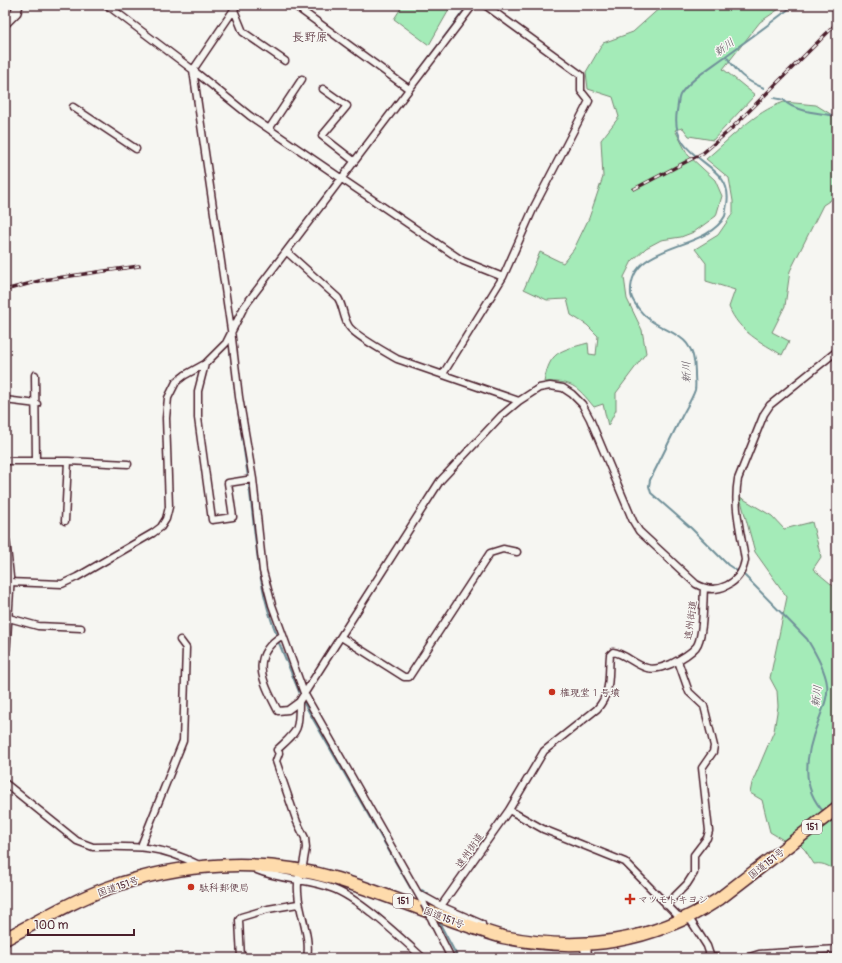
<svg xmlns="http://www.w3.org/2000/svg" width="842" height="963" font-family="Pangolin,'Klee One',sans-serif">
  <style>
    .green { fill: #a4ebb8; stroke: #778572 }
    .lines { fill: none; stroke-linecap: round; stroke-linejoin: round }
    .stream { stroke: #709099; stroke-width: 2 }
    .street-casing { stroke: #4a1f2b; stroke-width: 9 }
    .secondary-casing { stroke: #4a1f2b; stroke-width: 12 }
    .highway-casing { stroke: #4a1f2b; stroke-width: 15 }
    .street { stroke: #f6f6f2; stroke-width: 6 }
    .secondary { stroke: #f6f6f2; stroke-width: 9 }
    .highway { stroke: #fedbac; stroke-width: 12 }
    .rail-casing { stroke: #4a1f2b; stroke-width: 3.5 }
    .rail { stroke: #f6f6f2; stroke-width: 2; stroke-dasharray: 6; stroke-linecap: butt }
    .street-bridge-casing { stroke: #4a1f2b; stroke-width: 9; stroke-linecap: butt }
    .street-bridge { stroke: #f6f6f2; stroke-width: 6 }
    .poi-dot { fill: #c8321e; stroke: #f6f6f2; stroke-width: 1.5 }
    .labels { text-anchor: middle; stroke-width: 3; stroke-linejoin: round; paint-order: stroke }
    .shield { fill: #f6f6f2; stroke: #7e6067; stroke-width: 1 }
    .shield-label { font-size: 9px; font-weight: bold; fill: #4a1f2b }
    .street-label { font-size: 10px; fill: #4a1f2b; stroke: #f6f6f2 }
    .poi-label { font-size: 10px; fill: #4a1f2b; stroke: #f6f6f2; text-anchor: start }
    .water-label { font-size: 11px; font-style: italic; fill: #5a4e59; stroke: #f6f6f2 }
    .quarter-label { font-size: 12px; fill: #4a1f2b; stroke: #f6f6f2 }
  </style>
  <rect width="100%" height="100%" fill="#f6f6f2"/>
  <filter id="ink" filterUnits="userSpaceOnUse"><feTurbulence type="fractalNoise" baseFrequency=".025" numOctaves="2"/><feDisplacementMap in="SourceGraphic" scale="8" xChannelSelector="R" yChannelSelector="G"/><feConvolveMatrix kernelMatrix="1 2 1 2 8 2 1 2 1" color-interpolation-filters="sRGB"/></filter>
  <g filter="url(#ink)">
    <!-- green -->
    <path class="green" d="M403,5H442L449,10L429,45L394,19Z
      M663,5H785L760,22L723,69L755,95L713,140L689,136L683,128L675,130L688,155L715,180L722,196L716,216L694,232L681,237L661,240L646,248L632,261L624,277L627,299L642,330L646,353L616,393V410L608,426L603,404L594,407C576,385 572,381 544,382C550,351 559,351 588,343L589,354L596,355L598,336L587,325L571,315L567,299L547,300L524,289L540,252L563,263L574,249L589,218L603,177L601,140L619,117L613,97L588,89L586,72L603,43L633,32Z
      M784,102L816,105L837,118V196L823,205L790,271L785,306L772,332L789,341L782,355C761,342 739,332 729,307L735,290L706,281V263L695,249L718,235L733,213V201L729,178L706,159C730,139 754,112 784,102Z
      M740,497L772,516L784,529L812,522L821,557L813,569L837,589V868C828,869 827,862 814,864L805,850L796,841H785L770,832L762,800L750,793L752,783L774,731L778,706L777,691L770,678L787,597L755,552Z"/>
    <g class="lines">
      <!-- stream -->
      <path class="stream" d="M794,5C772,22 749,39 727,55C713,66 689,80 680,95C678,99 678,106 677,111C668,163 735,160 727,204C726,207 726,213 725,216C705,253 628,241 631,294C631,298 634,302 636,305C658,339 696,324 695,374C695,379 696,385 695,390C692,399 686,408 682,416C671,437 661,459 650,480L649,486L651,493L691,528L728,565L745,576L807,639C815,652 825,669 827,684C829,696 822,711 818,722C806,753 799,787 825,813
        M726,56C738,73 743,80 764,88
        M409,84L468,5
        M774,98L784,100C791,111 823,114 837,116
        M355,156L405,90
        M341,173L350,162
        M269,269L335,181
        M230,350L232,365
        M234,383L248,477
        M249,486C256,535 257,589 277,635
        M279,643L300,694
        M302,700L411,889
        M831,819L837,825
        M422,890L428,894
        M440,924L458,958"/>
      <defs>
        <path id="street" d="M107,5L193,70L250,116L342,179L463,261L503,277
          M237,5L193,70L231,330L239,397L253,479L263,571L272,605L304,693L424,904
          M294,5L409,89
          M234,10L243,32L285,61
          M323,89L347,106L322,136L354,161
          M73,107L136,149
          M269,129L302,79
          M287,252L338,298C343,306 343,316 348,325C352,334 387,353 397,359L519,401
          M205,364L198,391V418L212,520L233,517L228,483L253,479
          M443,374L503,277L534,207L589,101L581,91V75L485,5
          M35,375L36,461
          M5,400L37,404
          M5,461H68L128,464
          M65,521L68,461
          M9,582L62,584L77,577L153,533L161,527L166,519L169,507L166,418L168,398L176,382L185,375L205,364L226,343L244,307L473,5
          M5,617L38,626L81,628
          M283,635C248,656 263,682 278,711L288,710L299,702
          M341,637L404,677H409L490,553L503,549L517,552
          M5,783L77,841L93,847C135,846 160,845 199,865
          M509,810L543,829L625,862L677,915L691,921L707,946L711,958
          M141,846L183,741L186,648L180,640
          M257,870C280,880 308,879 331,888C358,897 401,938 423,958
          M302,871L306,848L305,838L297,822L276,761L279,753L277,750C298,730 299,732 299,702L440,481L501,416L519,401L539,388L550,386L563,388L572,394L582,404L590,419L633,521L639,531L696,584C717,596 741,584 745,560C741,532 733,507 738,479L764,414L770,405L837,351
          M299,875C293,905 312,931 307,958
          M419,894L441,906L482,924V931
          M666,905L687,884L694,873V855L707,838L709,831L702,768L713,752L714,746L704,706L689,692L678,661
          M441,906L509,810L544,751L597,709C612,692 608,676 610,655L613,652C624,653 635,665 647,668C655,670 663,667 671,664C679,660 690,654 696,647C704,637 703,601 704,588
          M433,922L451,958
          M711,957L719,958
          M241,958L239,920L241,917L268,909L298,904
          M746,958L759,954L837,949"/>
        <path id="secondary" d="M5,23L16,12L18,5
          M5,543L9,582L5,648
          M585,944L587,958"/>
        <path id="highway" d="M5,939C39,921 72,901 108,888C181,862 263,857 337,879C393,896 447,921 503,937C581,953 652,943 719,899L837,808"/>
      </defs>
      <!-- street casing -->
      <use href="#street" class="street-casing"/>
      <!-- secondary casing -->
      <use href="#secondary" class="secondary-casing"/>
      <!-- highway casing -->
      <use href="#highway" class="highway-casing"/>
      <!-- street -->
      <use href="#street" class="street"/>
      <!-- secondary -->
      <use href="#secondary" class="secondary"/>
      <!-- highway -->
      <use href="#highway" class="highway"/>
      <defs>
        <path id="rail" d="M634,189L703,153L730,130L837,23
          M5,290L43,280L139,266"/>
      </defs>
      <!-- rail casing -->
      <use href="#rail" class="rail-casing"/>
      <!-- rail -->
      <use href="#rail" class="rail"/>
      <defs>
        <path id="street-bridge" d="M424,904L433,922"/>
      </defs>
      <!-- street-bridge casing -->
      <use href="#street-bridge" class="street-bridge-casing"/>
      <!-- street-bridge -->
      <use href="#street-bridge" class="street-bridge"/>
    </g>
  </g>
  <!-- markers -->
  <g class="poi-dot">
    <circle cx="552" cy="692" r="4"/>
    <circle cx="191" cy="887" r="4"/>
    <path d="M628 893h4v4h4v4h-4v4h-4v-4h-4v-4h4z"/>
  </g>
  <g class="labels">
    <!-- shield labels -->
    <g class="shield">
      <rect x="802" y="820" width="20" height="14" rx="3"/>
      <rect x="393" y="894" width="20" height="14" rx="3"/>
    </g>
    <g class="shield-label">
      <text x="812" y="830">151</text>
      <text x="403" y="904">151</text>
    </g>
    <!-- street labels -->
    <g class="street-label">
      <text transform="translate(690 620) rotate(-82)" y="4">遠州街道</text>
      <text transform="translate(469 850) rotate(-55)" y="4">遠州街道</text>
      <text transform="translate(766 863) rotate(-38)" y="4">国道151号</text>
      <text transform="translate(118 886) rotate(-19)" y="4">国道151号</text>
      <text transform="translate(444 917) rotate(21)" y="4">国道151号</text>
    </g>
    <!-- poi labels -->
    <g class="poi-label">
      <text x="560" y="696">権現堂１号墳</text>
      <text x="199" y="891">駄科郵便局</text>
      <text x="638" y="903">マツモトキヨシ</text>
    </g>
    <!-- water labels -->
    <g class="water-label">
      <text transform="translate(724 47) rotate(-36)" y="4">新川</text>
      <text transform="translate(686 372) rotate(-91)" y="4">新川</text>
      <text transform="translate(816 696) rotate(-83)" y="4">新川</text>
    </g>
    <!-- quarter labels -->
    <g class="quarter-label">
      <text x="310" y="41">長野原</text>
    </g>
  </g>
  <!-- margin -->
  <rect width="842" height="963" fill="none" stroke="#f6f6f2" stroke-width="20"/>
  <rect x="10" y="10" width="822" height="943" fill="none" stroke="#4a1f2b" stroke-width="1.5" filter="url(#ink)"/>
  <!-- scale -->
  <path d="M28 929v6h106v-6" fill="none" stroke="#4a1f2b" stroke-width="2"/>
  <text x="34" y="929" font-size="12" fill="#4a1f2b" stroke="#f6f6f2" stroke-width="3" paint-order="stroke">100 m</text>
</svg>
